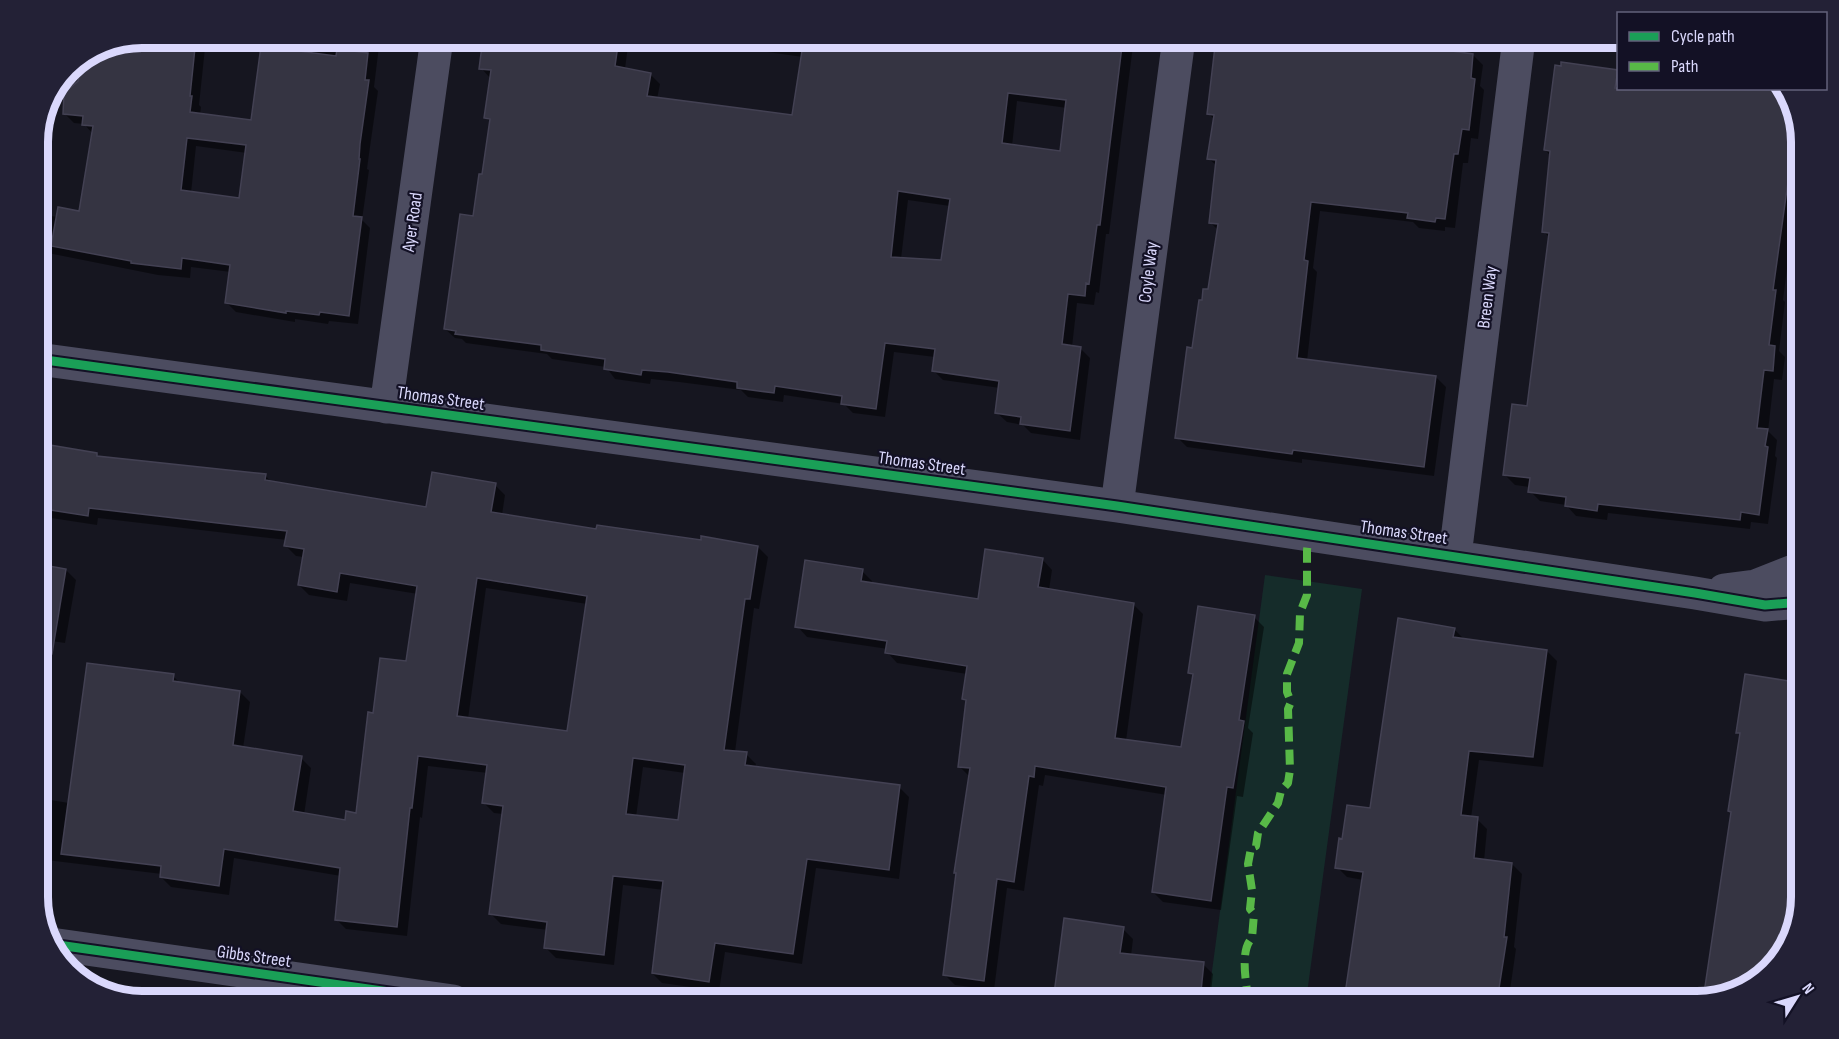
<svg xmlns="http://www.w3.org/2000/svg" width="1839" height="1039" font-family="'Sofia Sans Condensed',sans-serif">
  <style>
    .green { fill: #152c2a }
    .shadow { fill: #0007; fill-rule: evenodd }
    .building { fill: #353442; stroke: #434153; stroke-width: 1.5; fill-rule: evenodd }
    .lines { fill: none; stroke-linecap: round; stroke-linejoin: round }
    .minor { stroke: #4c4c60; stroke-width: 33 }
    .quiet { stroke: #58b947; stroke-width: 8; stroke-dasharray: 15 8; stroke-linecap: butt }
    .cycleway-casing { stroke: #131125; stroke-width: 13 }
    .cycleway { stroke: #1a9f57; stroke-width: 9 }
    .labels { text-anchor: middle; stroke-width: 4.5; stroke-linejoin: round; paint-order: stroke }
    .street-label { font-size: 18px; fill: #dad8fc; stroke: #131125 }
    .rim { fill: none; stroke: #dad8fc; stroke-width: 8 }
  </style>
  <rect width="100%" height="100%" fill="#161620"/>
  <!-- green -->
  <path class="green" d="M1265,575L1362,589L1306,1001H1208Z"/>
  <!-- shadow -->
  <path class="shadow" d="M142,38H195L205,48L199,105L201,107L200,115L252,122L262,38H380L374,87L378,91L369,154L367,169L369,170L362,220L370,228L358,324L329,321L328,324L295,319V322L236,312L227,303L231,272L191,267L190,278L158,275L38,251V214L58,217L80,213L93,134L84,124L74,123L65,114L102,62L81,60L103,45ZM196,146L247,153L241,200L191,193Z
    M485,38H629L625,69L650,74L660,84L657,99L794,117L803,57L752,50L747,45L699,38H1134L1109,234H1106L1099,293L1096,292L1094,305L1077,303L1072,347L1080,348L1090,358L1080,440L1031,433L1023,425L1007,422L997,413L1000,388L943,380L933,370L935,357L894,352L885,417L853,413L844,404L784,395L783,402L748,397L741,390L679,382L651,379L650,384L615,379L606,367L552,359L547,354L466,343L462,339L455,338L445,329L474,218L483,176L491,122L486,118L491,79L481,68ZM1017,101L1067,108L1061,153L1012,146ZM908,200L950,206L943,262L901,259Z
    M1218,38H1415L1427,48L1473,55L1483,65L1480,86L1484,90L1478,139L1471,138L1468,163H1463L1455,228L1445,227V231L1419,228L1413,222L1320,211L1313,268L1317,272L1307,361L1436,377L1446,387L1434,476L1302,459V463L1187,447L1177,437L1203,302L1209,291L1218,230L1211,223L1217,166L1209,159L1215,120L1208,113Z
    M1563,64L1618,72V88L1787,90L1801,136V192L1797,191L1783,300L1785,302L1779,351L1785,357L1782,380L1774,379L1768,431L1777,440L1775,456L1777,458L1768,524L1751,522L1750,529L1608,513L1607,520L1576,516L1566,505L1540,501L1530,491V487L1515,485L1505,475L1528,408L1550,238L1544,232L1551,156L1545,150Z
    M38,445L96,454L100,458L265,475L272,483L427,509L495,485L505,495L502,515L598,531L758,547L768,557L759,609L754,608L735,752L746,754L756,764L755,768L899,787L909,797L899,879L816,868L802,964L725,952L719,991L662,983L652,973L664,890L623,885L614,965L556,958L546,948L548,930L501,924L491,914L503,814L494,813L484,803L488,773L428,766L422,818L420,817L407,936L346,929L336,919L341,876L234,858L229,895L171,887L161,877L162,874L38,859V798L69,803L173,676L181,684L240,692L250,702L243,748L301,758L311,768L304,815L346,821L358,814L374,714L407,663L418,594L350,583L347,601L309,595L299,585L304,557L296,556L286,546L287,540L98,518L97,525L38,516ZM486,588L587,604L568,733L468,719ZM643,767L685,773L679,822L636,817Z
    M1042,559L1052,570L1049,590L1133,604L1143,614L1126,741L1183,749L1194,677L1189,672L1254,617L1264,627L1248,728L1253,733L1243,797L1237,796L1221,910L1163,902L1153,892L1167,795L1045,775L1043,786L1039,785L1024,891L1007,888L994,990L955,985L945,975L969,776L959,766L967,703L963,699L967,674L897,663L887,652L888,649L807,637L797,626L862,571L872,581V584L979,601Z
    M38,566L66,570L76,580L65,643L38,639Z
    M1454,629L1464,639L1547,651L1557,661L1543,767L1479,760L1471,818L1477,819L1487,829L1484,861L1512,864L1522,874L1514,947L1516,949L1509,997L1532,1001H1338H1346L1363,880L1347,877L1337,867L1343,840L1371,810Z
    M1746,676L1801,685V897L1788,949L1749,987L1703,1000L1733,813L1741,736L1737,732Z
    M1123,929L1133,939L1131,956L1203,964L1213,974L1210,1001H1063L1055,993Z"/>
  <!-- building -->
  <path class="building" d="M142,38H196L190,96H192L190,112L251,120L261,46L336,56L337,49L368,53L365,80H369L360,144L359,159H360L353,216L362,217L349,316L320,312L319,315L286,311V313L225,303L230,265L182,258L181,269L131,263V261L51,246L58,207L79,211L93,126L82,125L83,116L63,114L64,93L78,81L81,60L103,45ZM187,138L246,145L239,198L181,190Z
    M483,38H619L615,66L651,73L647,96L792,115L804,38H1123L1100,225H1097L1089,284L1086,283L1085,296L1068,294L1062,344L1081,347L1070,431L1020,424L1021,417L995,413L999,381L932,371L935,349L885,343L876,409L841,404L842,396L775,386L774,393L737,388V382L668,372L642,370L641,375L604,369L605,359L541,350V345L455,334L456,331L444,329L460,214L473,216L479,174H482L490,119L484,118L491,70L479,69ZM1008,93L1066,100L1060,151L1002,143ZM898,191L950,199L941,260L891,257Z
    M1216,38H1417L1416,46L1473,54L1471,78L1475,79L1469,130L1462,129L1458,154H1454L1445,219L1436,218L1435,222L1407,218L1408,213L1311,202L1304,260L1308,261L1297,358L1436,376L1424,467L1293,450L1292,454L1175,438L1187,347L1192,348L1199,300H1202L1203,289H1208L1218,224L1209,223L1216,160L1207,159L1214,115L1207,114Z
    M1561,62L1618,70L1615,88L1787,90L1801,136V184L1788,182L1773,290H1776L1769,345L1775,346L1773,371L1764,370L1757,428L1768,429L1765,446L1768,447L1759,515L1741,512L1740,520L1598,504L1597,511L1565,506L1566,497L1528,492L1530,478L1503,475L1512,404L1527,406L1549,233L1542,232L1550,151L1544,150L1555,65L1561,66Z
    M38,443L97,453V456L266,474L265,480L426,507L432,472L496,483L491,512L596,529L597,525L701,540V536L758,546L750,599H745L724,750L747,752L745,765L900,785L889,870L807,859L793,954L715,943L709,982L652,973L663,881L613,876L604,955L544,948L547,922L489,914L503,806L482,803L487,765L418,756L412,808H410L397,927L335,920L340,868L224,849L219,886L160,877L161,866L61,854L87,663L174,674L173,681L240,691L233,745L302,756L293,811L345,820L346,811L356,813L368,712L373,713L380,658L406,661L417,586L340,573L337,592L298,585L304,549L284,546L287,531L89,508L88,516L38,508ZM477,578L587,596L567,731L457,716ZM633,758L685,765L678,820L626,814Z
    M985,549L1043,558L1038,587L1134,603L1115,738L1181,747L1193,674L1188,673L1198,606L1255,615L1239,720L1244,721L1233,788L1227,787L1211,901L1152,892L1166,787L1035,766L1034,777L1029,776L1014,882L997,879L984,981L943,975L956,873H954L970,768L958,767L966,700L962,699L967,666L885,653L887,641L795,627L805,560L863,569L861,581L978,599Z
    M38,564L66,569L52,654L38,652Z
    M1398,618L1455,628L1453,637L1547,650L1533,757L1469,751L1461,815L1478,817L1474,858L1512,863L1504,937H1507L1497,1001H1344L1363,872L1335,868L1339,838L1342,839L1347,805L1370,808Z
    M1745,674L1801,683L1802,897L1788,949L1749,987L1703,1000L1731,812L1728,811L1740,733H1736Z
    M1064,918L1124,927L1120,953L1204,962L1200,1001H1105L1054,994Z"/>
  <g class="lines">
    <!-- minor -->
    <path class="minor" d="M38,359L1117,506L1695,593L1765,605L1801,602
      M386,407L437,38
      M1117,506L1179,38
      M1455,556L1519,38
      M1724,590L1755,586L1801,568
      M51,944L453,1001"/>
    <!-- quiet -->
    <path class="quiet" d="M1248,1001C1247,984 1239,951 1252,938L1254,914L1250,909L1252,890L1248,864L1251,848L1256,846L1258,833L1278,803L1281,791L1288,783L1290,770L1288,709L1291,702L1287,692V674L1299,643L1300,613L1307,595V550L1309,535"/>
    <defs>
      <path id="cycleway" d="M38,359L1117,506L1695,593L1765,605L1801,602
        M51,944L453,1001"/>
    </defs>
    <!-- cycleway casing -->
    <use href="#cycleway" class="cycleway-casing"/>
    <!-- cycleway -->
    <use href="#cycleway" class="cycleway"/>
  </g>
  <g class="labels">
    <!-- street labels -->
    <g class="street-label">
      <text transform="translate(412 222) rotate(-82)" y="6">Ayer Road</text>
      <text transform="translate(1148 272) rotate(-83)" y="6">Coyle Way</text>
      <text transform="translate(1487 297) rotate(-83)" y="6">Breen Way</text>
      <text transform="translate(441 398) rotate(8)" y="6">Thomas Street</text>
      <text transform="translate(922 463) rotate(8)" y="6">Thomas Street</text>
      <text transform="translate(1404 532) rotate(8)" y="6">Thomas Street</text>
      <text transform="translate(254 956) rotate(8)" y="6">Gibbs Street</text>
    </g>
  </g>
  <!-- crop -->
  <path d="M0 0H1839V1039H0ZM142 48H1697A94 94 0 0 1 1791 142V897A94 94 0 0 1 1697 991H142A94 94 0 0 1 48 897V142A94 94 0 0 1 142 48Z" fill="#232136" fill-rule="evenodd"/>
  <path class="rim" d="M142 48H1697A94 94 0 0 1 1791 142V897A94 94 0 0 1 1697 991H142A94 94 0 0 1 48 897V142A94 94 0 0 1 142 48Z"/>
  <!-- legend -->
  <rect x="1617" y="12" width="210" height="78" fill="#131125" stroke="#63617b" stroke-width="1.5"/>
  <rect x="1629" y="32" width="30" height="9" fill="#1a9f57" stroke="#63617b" stroke-width="1.5"/>
  <text x="1671" y="42" font-size="18" fill="#dad8fc">Cycle path</text>
  <rect x="1629" y="62" width="30" height="9" fill="#58b947" stroke="#63617b" stroke-width="1.5"/>
  <text x="1671" y="72" font-size="18" fill="#dad8fc">Path</text>
  <!-- north arrow -->
  <g transform="translate(1797 997) rotate(53)" stroke="#131125" stroke-width="4.5" paint-order="stroke">
  <path d="M0-4.5L10 22L0 15L-10 22Z" fill="#dad8fc"/>
  <text y="-9" font-size="16" font-weight="bold" text-anchor="middle" fill="#dad8fc">N</text>
  </g>
</svg>
